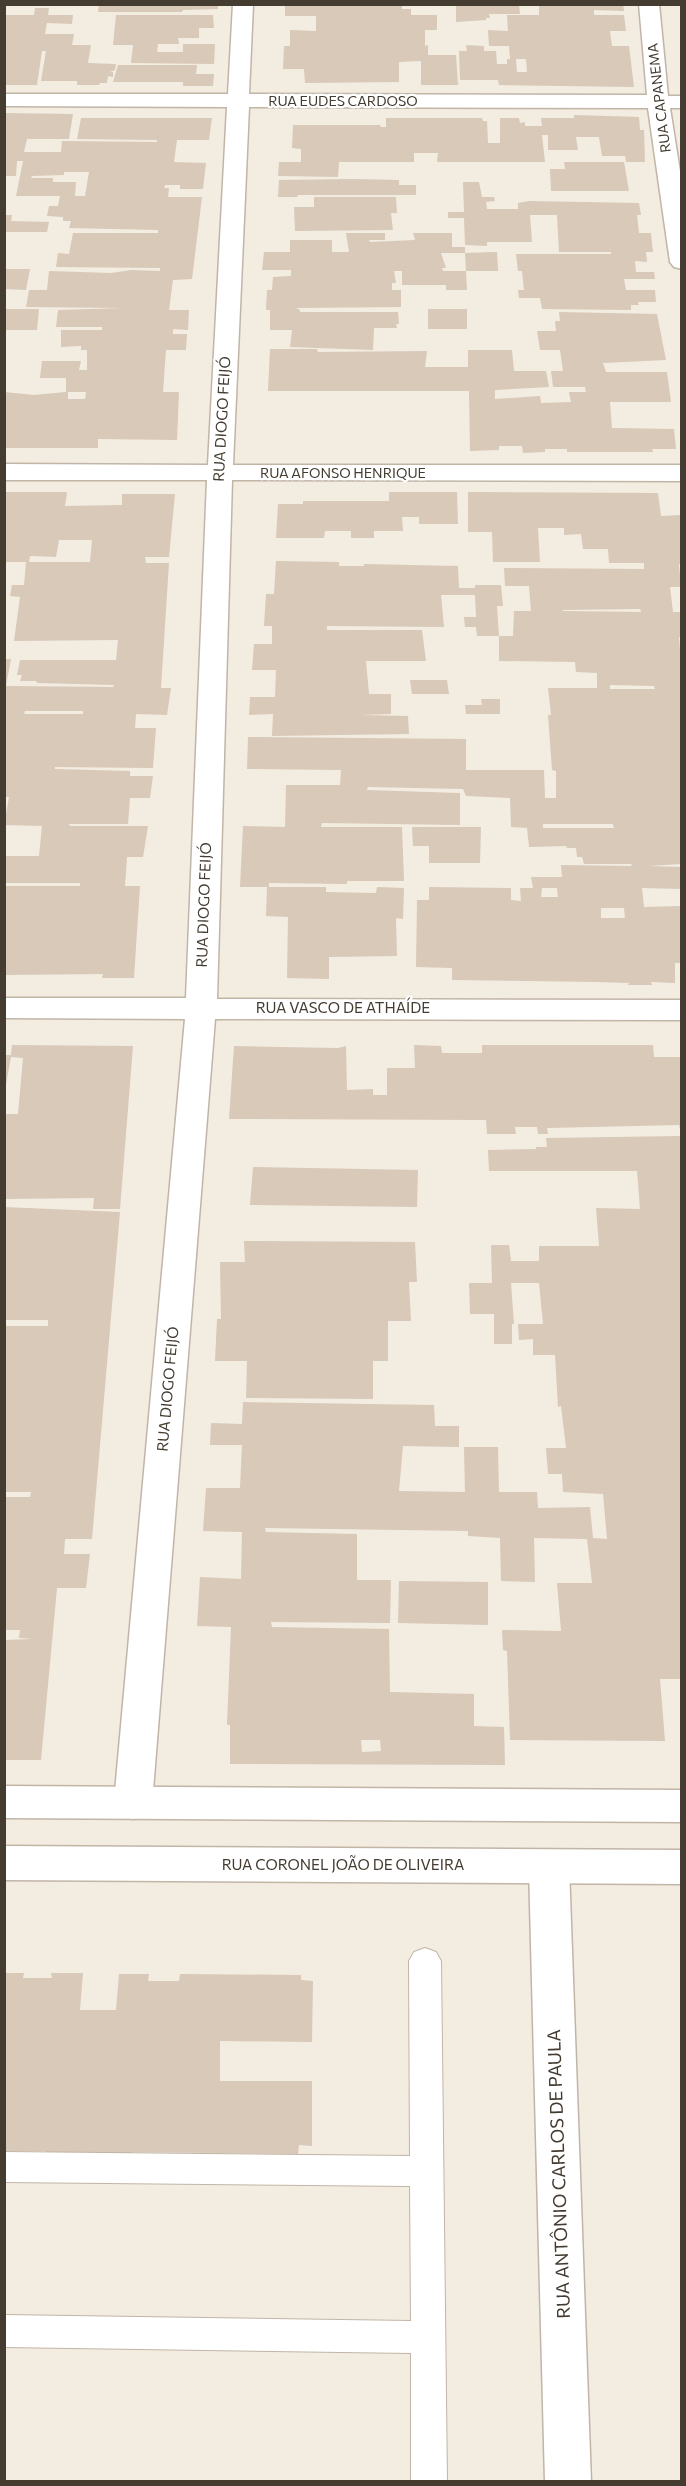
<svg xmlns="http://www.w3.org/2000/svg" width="686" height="2486" font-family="Commissioner,sans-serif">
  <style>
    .building { fill: #d8c9b8; fill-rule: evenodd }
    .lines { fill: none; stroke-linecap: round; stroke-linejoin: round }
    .service-casing { stroke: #c1b5a6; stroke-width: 2 }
    .minor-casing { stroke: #c1b5a6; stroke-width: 3 }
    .tertiary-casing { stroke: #c1b5a6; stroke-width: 3 }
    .service { fill: #fff; fill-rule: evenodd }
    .minor { fill: #fff; fill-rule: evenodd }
    .tertiary { fill: #fff; fill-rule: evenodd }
    .labels { text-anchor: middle; stroke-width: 4.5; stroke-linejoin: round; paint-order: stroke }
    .far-street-label { font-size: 14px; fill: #443b31; stroke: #fff }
    .street-label { font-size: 15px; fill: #443b31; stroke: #fff }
    .near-street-label { font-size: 18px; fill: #443b31; stroke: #fff }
  </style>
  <rect width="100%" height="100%" fill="#f3ece1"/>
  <!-- building -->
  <path class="building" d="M99,4H218V9L183,10L182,12H98Z
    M335,4H391L402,6V9H411V15H437V30H425V46L428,45V55H456L458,85H421V61L399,62V82L305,83L304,69H283L284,46H290V30L316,31V16H285V6Z
    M456,4H519L520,14H489L490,18H486V20L456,22Z
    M552,4H623L624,11L594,10V15H624L626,31H610L612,46H629L634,87L499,85L498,80H460L459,51H467L466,45L484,46V51H496L497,64H507V59H510L509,46H489L488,30L508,31L507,15H539V6H552ZM516,59H526L527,72H517Z
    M35,8H49L48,15H73L72,24L47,23L45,34H74L72,45H91L88,63L116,64L115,70L110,72H113V77L108,76L107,83H100L99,85H77V81H41L46,51H42L37,85H4V15H34Z
    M116,15H213L214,28H199V38H178L179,44H158L157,52H183V44H215L214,64L131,63L133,45H113Z
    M118,65H197L196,74H214L213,86H183V82H113Z
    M4,113L73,114L69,139H27L24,152H61L62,141L157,142V140L77,139L81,118H212L209,140H177L174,162L206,163L203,189H180V185H165L164,188H169L168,197H202L192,279L173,280L169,310H189L188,330L173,329V334H187L186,350H166L163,392H179L177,440L98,439V448H4V392L34,395L66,392V378H40L42,361H81L79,370H87V350H81V346L61,347V330H102V327H56L58,310L123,308L26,307L29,290H47L49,271L111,273L131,270L160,271V268L56,267L58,253L69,254L73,233H158V230L69,228L71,221H63V217L47,216L49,206H58L60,196H16L23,161H17L16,176H4ZM64,172H89L85,196H75L76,182H53V178H31L32,176L64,175ZM68,392H86L85,399H68Z
    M574,115L639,117L640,130H644L645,162H626L625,156H602L599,137H576L578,150H548V135H542L545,162H437L438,153H414V162H339L338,177L278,176L279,162H301V149L292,148L293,125H380L381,127H386V118H482L483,121H487L488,143H500V118H519L520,123L525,122V126H542L541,118H574Z
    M564,162H624L629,191H551L550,169H565Z
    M353,179L399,180V185H416V195H298L297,197H278L279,180Z
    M463,182H479L482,197H494L495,201L486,202L487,209H518V203L529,201L639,203L641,215H637L639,233H651L653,252H646L647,262L635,261L636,272H654L655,279H624L626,290H655L656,302H638L639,305H631V310L542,309L540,298H519L518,290H524L522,271H518L516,254H611V252H559L557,215H530L532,242H487V246L465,245L464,218H448V212H464Z
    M314,197H396L397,213H391L393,230L295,231L294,207H314Z
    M4,215H12L11,221L49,222L47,232H4Z
    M346,233H385V240H369L370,242L415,240L413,233H452V247H465V253L497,252L498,271H466L465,253H441L446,268H442L443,271H466L467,290H446V285H402V271H394L396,283H392V290H401V307L296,308L300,310V312H398L399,324H396L397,328H374L373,350L290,347L292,330H270V310H266L267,290H272L273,277L291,276V270H262L264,252H290V240H332V252H349Z
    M4,269H30L26,290L4,289Z
    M4,309H39L37,330H4Z
    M428,309H467V329H428Z
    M559,312L657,314L666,360L603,363L606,372H667L671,402H610L612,428L674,429L676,449H652L653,452H567V449H545V452L523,453L522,446H499V450L470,451L469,391H268L270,349H317L318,352L427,351L425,367H468V350H512L514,371H546L549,387L495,390V399L540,396L541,403L571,402L569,392H586L585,387H553L551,371H563L560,350H540L537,331H556L555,321H560Z
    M4,492H67L65,506L122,505V494H175L169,557H145L146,563H169L161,688H171L167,715L136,714L135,728H156L153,768L55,767V769L130,771V776H153L150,798H130L128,824H69L70,826H148L143,857H127L125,886H140L134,978H102L103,974L4,975V886H80V883H4V856H39L42,826L4,825L9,797H4V659H11L6,686L113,687L114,685L37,683L36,681H20L22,675H17L20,660H116L118,640L14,641L20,597L10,596L12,585H24L26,562H4ZM59,540H92L90,562H29L30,556L56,557ZM25,711H83V714H24Z
    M389,492H457L458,524H419V517H402L403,531H374V538H351V531H325L324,538H276L278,504H303V501H389Z
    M468,492L658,493L661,516L681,515V564H679L681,587H670L673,612H681V637H679L681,663V864L648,866L681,867V889L642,888L644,907L681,906V963H675V983L651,982L652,985H628L629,983L597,982L452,980V968L416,967L417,900H429V887L511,888V900L521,901L520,888H533L531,877H562L561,865L631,866L632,864H584L582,857H577L576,848H567L566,846L529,847L527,828L511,827L510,798L466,796L463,789L368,787L367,790L460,793V825L322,823L321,827H402L404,881H347V884L269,883V887H326V892L376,893L377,887L404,888L403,919L396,918L397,956L329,957V979L287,978L288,917L266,916L267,887H240L243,826L285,827L286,785H340L341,770L247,769L248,737L466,739V770H544L545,798H556V771L552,770L548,715H551L548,688H597V673L576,672L575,662L499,661V636H513L514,611H531L529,586H505L504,568L644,569V563H609L608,549H583L581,534L564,535V528H538L540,562H493L492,532H468ZM640,609L641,612L563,611V610ZM610,685L654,686L655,689H610ZM543,824H613L614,828H543ZM542,888H557L558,897H541ZM601,908H624L625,918H601Z
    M276,561L339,562V566H364V564L458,566L459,588H475V585H501L503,606H497L499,636H477L476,627H465L464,617H476L475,595H441L444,627L327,626V630H422L426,661H366L369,694H391V714L359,715L408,716L409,734L272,736L273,714L249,715L250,697H275L276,670H252L254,644H272V626H264L266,594H274Z
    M410,680H447L449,694H412Z
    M481,699H500V714H466L465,705H482Z
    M412,827H481L480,863H429V846H413Z
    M12,1045L133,1046L120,1209H93L94,1198L4,1199V1114H18L23,1058L11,1057L4,1096V1055H11Z
    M414,1045L441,1046L442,1053H482V1045H653L654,1057H681V1134L679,1125L547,1128L548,1134H538L537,1127H515L516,1134H487L486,1120L229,1119L234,1046L338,1048L346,1046L347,1090L373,1089V1095H387V1068H415Z
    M681,1136V1679H660L665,1741L510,1740L507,1651L503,1650L502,1630L561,1631L557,1583H592L587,1539L534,1538L535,1582L501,1581L500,1538L468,1536V1531L265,1528L266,1532L357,1534V1580H391L390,1623L271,1622L272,1627L389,1629L390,1692L474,1694V1726L504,1727L505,1765L230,1764V1725H227L231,1627L197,1626L200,1577L241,1579L242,1532L203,1531L206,1488H240L242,1445H210L211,1423L242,1424L243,1402L434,1405L435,1426H459V1447L403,1446L399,1491L465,1492L464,1447H498L499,1492H537L538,1508L590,1507L593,1538L607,1539L603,1494L563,1492L562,1474H548L546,1448H566L561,1406L558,1407L555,1355H533V1339L519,1340L518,1324H543L539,1283H511L514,1324H512V1344H494V1314H470L469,1283H492L491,1245H509L511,1261H539V1246H599L596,1208L640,1209L637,1171H489L488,1150L536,1149V1147H547L546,1138ZM361,1740H380L381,1751L362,1752Z
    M253,1167L418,1170L417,1207L250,1205Z
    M4,1207L120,1212L92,1539H65L64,1554H90L86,1588H57L41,1760H4V1640L33,1639L19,1638L20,1630H4V1497H30L31,1492H4V1326H48V1320H4Z
    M244,1241L415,1242L417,1282H409L411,1321H388V1361H373V1399L246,1398L247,1361H215L217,1319H221L220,1262H245Z
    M399,1581L488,1582V1625L398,1623Z
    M4,1973H24L23,1978H52L51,1973H83L80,2010H116L119,1974H149L148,1981H179L180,1974L301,1975V1980L313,1981L312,2042L220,2041V2081H312V2146L299,2145L298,2154L132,2152L133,2158H45L46,2151H4Z"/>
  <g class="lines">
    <defs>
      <path id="service" d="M425,1948L436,1952L441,1961L447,2482H411V2353L4,2347V2315L411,2321L410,2186L4,2182V2152L410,2156L409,1961L414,1952Z"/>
      <path id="minor" d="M233,4H253L249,94L647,95L639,4H659L668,96H682V108H670L682,184V269L674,267L670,262L648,108L249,107L233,465H682V481L232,480L217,999L682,1000V1020L215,1019L152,1803L147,1814L133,1819L119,1814L114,1803L185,1019L4,1018V998H186L207,480H4V464L208,465L227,107L4,106V94H228Z
        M549,1850L563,1855L569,1867L591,2482H545L529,1867L535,1855Z"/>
      <path id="tertiary" d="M4,1786L682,1790V1822L4,1818Z
        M4,1846L682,1850V1884L4,1880Z"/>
    </defs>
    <!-- service casing -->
    <use href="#service" class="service-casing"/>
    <!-- minor casing -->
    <use href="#minor" class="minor-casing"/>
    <!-- tertiary casing -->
    <use href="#tertiary" class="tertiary-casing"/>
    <!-- service -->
    <use href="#service" class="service"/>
    <!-- minor -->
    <use href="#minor" class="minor"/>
    <!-- tertiary -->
    <use href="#tertiary" class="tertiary"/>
  </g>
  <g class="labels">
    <!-- far-street labels -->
    <g class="far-street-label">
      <text transform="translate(659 98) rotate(-97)" y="5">RUA CAPANEMA</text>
      <text x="343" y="106">RUA EUDES CARDOSO</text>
      <text x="343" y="478">RUA AFONSO HENRIQUE</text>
    </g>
    <!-- street labels -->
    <g class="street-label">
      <text transform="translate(222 419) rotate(-87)" y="5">RUA DIOGO FEIJÓ</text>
      <text transform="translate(204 905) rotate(-88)" y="5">RUA DIOGO FEIJÓ</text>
      <text x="343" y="1013">RUA VASCO DE ATHAÍDE</text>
      <text transform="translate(168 1389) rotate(-85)" y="5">RUA DIOGO FEIJÓ</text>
      <text x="343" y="1870">RUA CORONEL JOÃO DE OLIVEIRA</text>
    </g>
    <!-- near-street labels -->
    <g class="near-street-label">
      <text transform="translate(559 2174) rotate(-92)" y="6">RUA ANTÔNIO CARLOS DE PAULA</text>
    </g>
  </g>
  <!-- border -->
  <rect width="686" height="2486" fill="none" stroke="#443b31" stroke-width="12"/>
</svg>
